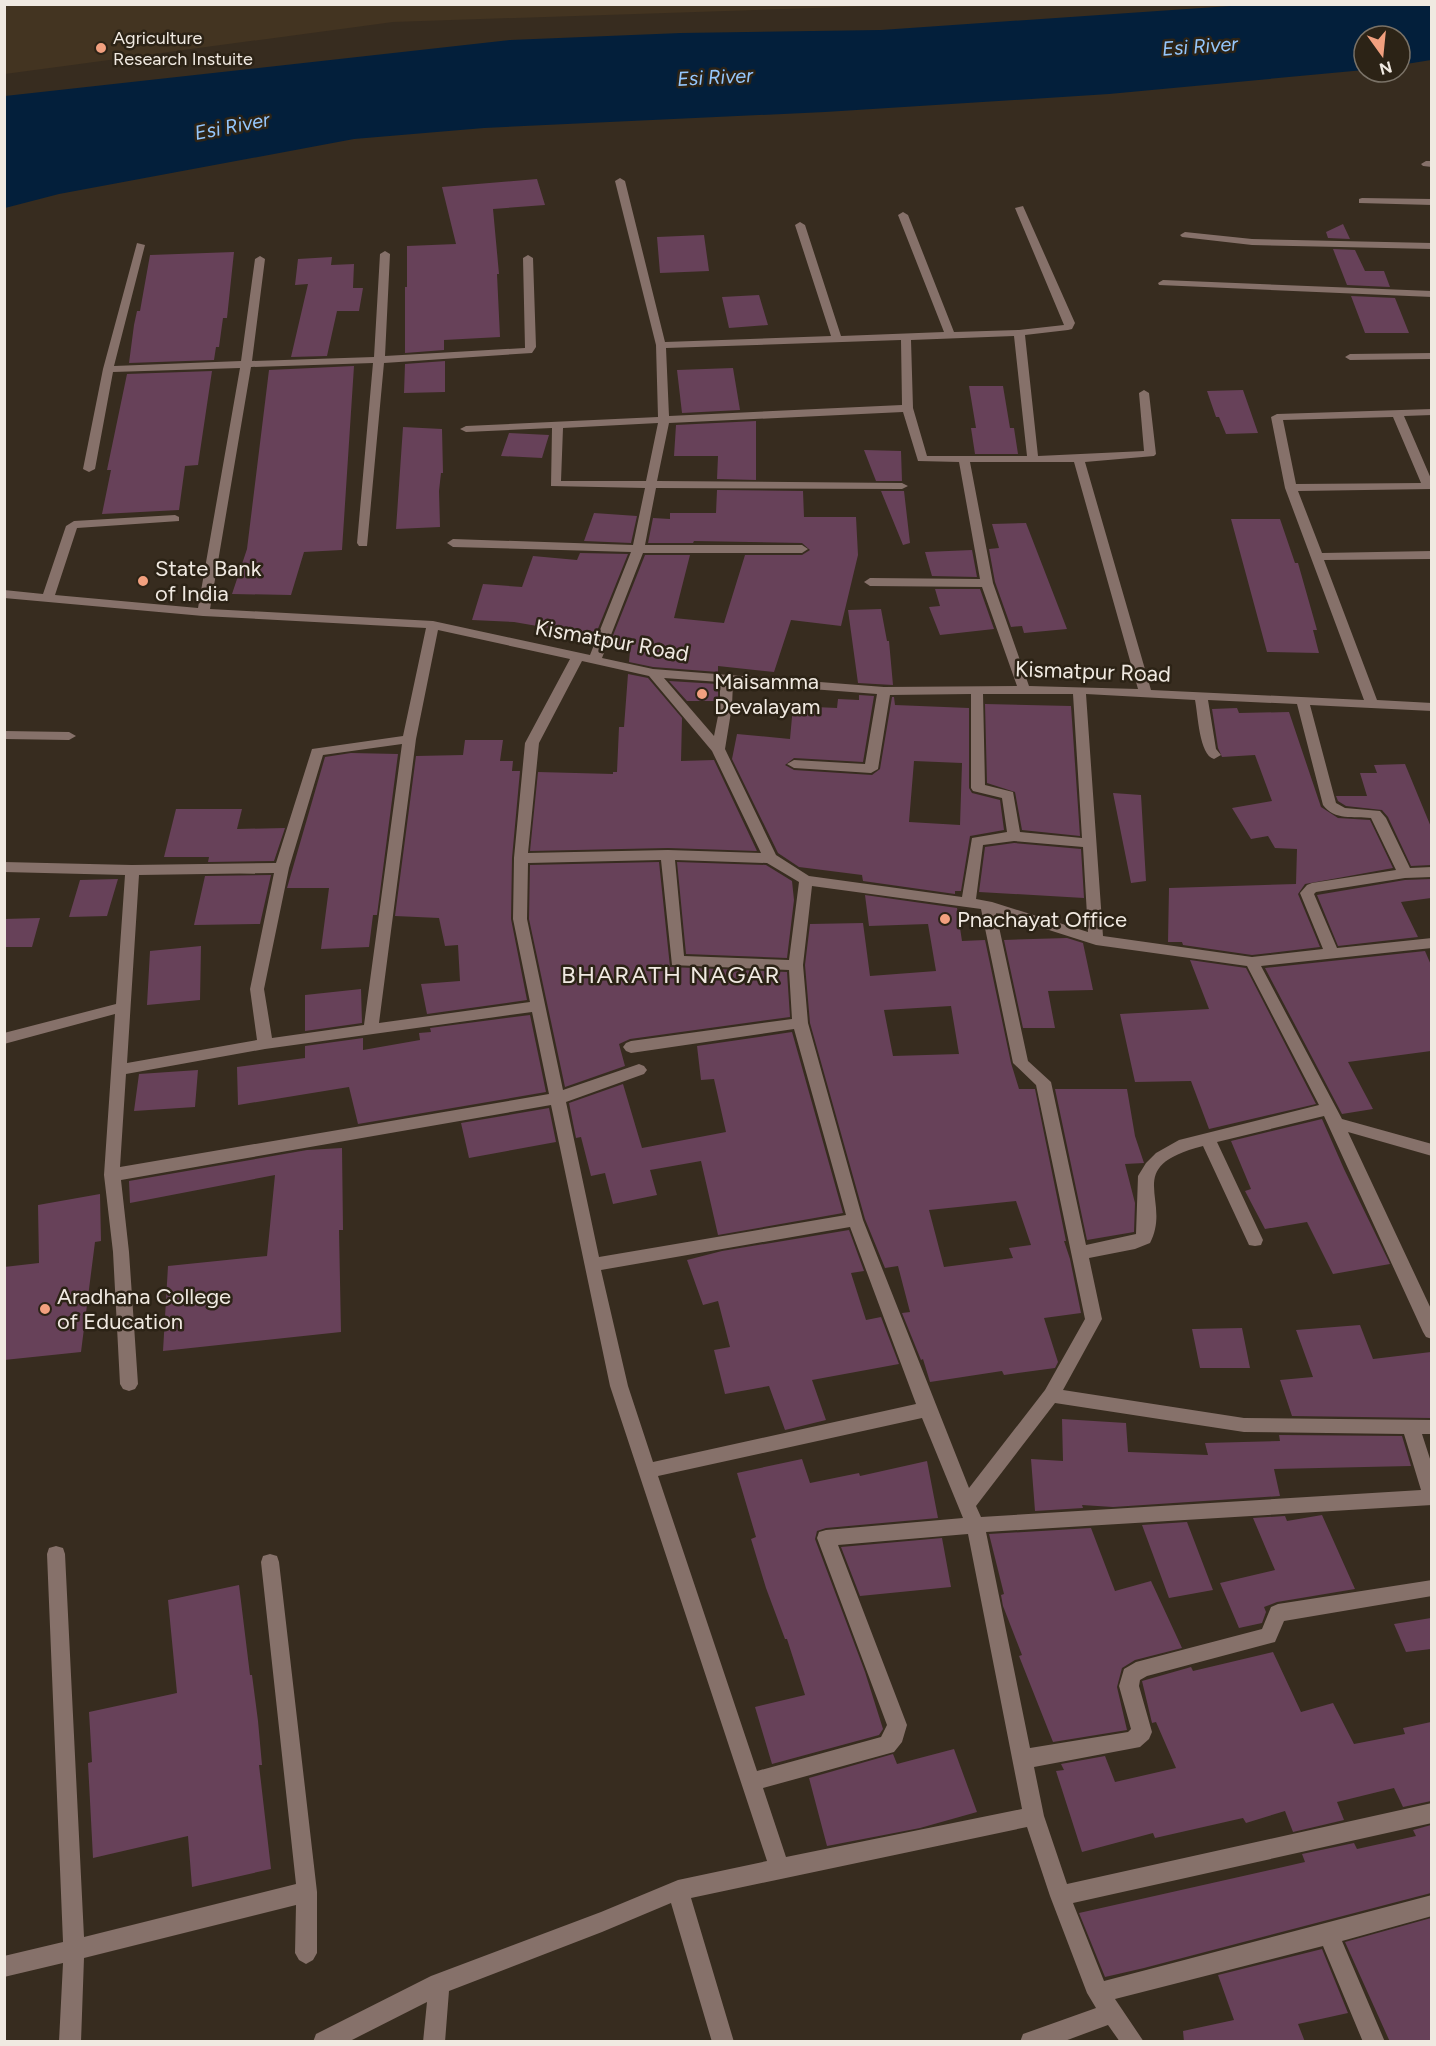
<svg xmlns="http://www.w3.org/2000/svg" width="1436" height="2046" font-family="Figtree,sans-serif">
  <style>
    .built { fill: #433421 }
    .water { fill: #031f3b }
    .building { fill: #674159; fill-rule: evenodd }
    .lines { fill: none; stroke-linecap: round; stroke-linejoin: round }
    .minor { fill: #86716a; fill-rule: evenodd }
    .poi-dot { fill: #f2a07f; stroke: #2c2316; stroke-width: 2 }
    .labels { text-anchor: middle; stroke-width: 5; stroke-linejoin: round; paint-order: stroke }
    .far-poi-label { font-size: 18px; fill: #f0e9e1; stroke: #2c2316; text-anchor: start }
    .far-water-label { font-size: 20px; font-style: italic; fill: #95c7fd; stroke: #2c2316 }
    .poi-label { font-size: 22px; fill: #f0e9e1; stroke: #2c2316; text-anchor: start }
    .street-label { font-size: 22px; fill: #f0e9e1; stroke: #2c2316 }
    .neighbourhood-label { font-size: 24px; letter-spacing: 1.5px; fill: #f0e9e1; stroke: #2c2316 }
  </style>
  <rect width="100%" height="100%" fill="#372c1f"/>
  <!-- built -->
  <path class="built" d="M4,5L5,4L903,5L393,22L5,74Z"/>
  <!-- water -->
  <path class="water" d="M1245,5H1431V60L1400,65V36H1364V70L1109,94L825,112L484,128L354,139L59,194L5,208V96L510,40L681,33L881,30Z"/>
  <!-- building -->
  <path class="building" d="M537,179L545,205L493,209L499,274H497L500,337L444,340V350L405,353V287H407V246L456,244L442,187Z
    M1343,224L1350,239L1328,238L1326,232Z
    M704,235L709,271L660,273L657,237Z
    M1333,249L1355,250L1365,271H1384L1390,287L1347,285Z
    M234,252L227,318H223L219,347H216L214,360L129,363L134,325L137,311H140L150,255Z
    M332,257L331,265L354,264L353,288H363L359,311H337L327,356L291,357L308,284L295,285L298,259Z
    M759,295L768,325L729,328L722,297Z
    M1351,296L1395,298L1409,333H1365Z
    M445,361V392L404,393L405,364Z
    M354,366L342,550L304,552L291,595L232,594L247,549L269,370Z
    M733,368L740,410L682,413L677,370Z
    M212,371L198,465L185,466L179,510L102,514L111,470H107L127,374Z
    M969,386H1003L1010,428H1014L1018,454H975L971,428H976Z
    M1243,390L1258,433L1226,434L1219,417H1216L1207,391Z
    M756,421V480L717,479L718,456H674L676,425Z
    M403,427L442,429L443,473H441L439,491L440,527L396,529Z
    M509,433L549,435L542,458L501,456Z
    M864,450L901,451L902,481H876Z
    M717,490L803,491L804,517H856L858,555L841,626L791,620L774,672L718,666V672L653,667L629,662L630,651L614,650L617,639L612,638L645,555H690L674,618L724,623L745,555H802L810,550L802,543L694,541L693,543H648L653,518L670,519V513H716Z
    M881,491H904L910,543L903,545Z
    M594,513L637,516L631,543L584,541Z
    M1231,519H1280L1295,563H1298L1317,630H1313L1319,653L1267,652Z
    M1026,523L1067,629L1024,633L1022,626L1011,627L995,582L989,549L999,548L992,524Z
    M972,550L977,577L932,576L925,552Z
    M580,553L628,554L595,636L514,622L472,620L483,584L522,587L533,556L577,560Z
    M935,589H980L994,629L940,635L929,607L940,606Z
    M881,609L887,641H889L893,685L858,683L848,610Z
    M628,674L648,678L682,718L681,761L714,760L757,851L668,848L530,851L538,772L613,774V772H617L619,727H624Z
    M669,681L718,684V701H687Z
    M859,695L874,696L863,762L794,758L785,765L794,770L872,775L880,769L892,697H894L895,705L969,708V788L972,793L1000,800L1004,830L970,836L961,891H955V894L863,881L862,875L799,867L778,853L732,759L737,734L790,739L793,706L837,708L838,699L859,700ZM914,761L962,763L960,825L909,822Z
    M985,704L1071,706L1080,836L1022,830L1015,792L987,783Z
    M1237,708L1239,713L1289,712L1321,807L1338,818L1370,820L1393,868L1305,884L1298,894L1320,947L1252,955L1183,945L1182,942H1168L1169,888L1296,884L1297,849L1275,848L1268,836L1251,839L1232,808L1272,801L1255,755L1222,757L1218,748L1212,709Z
    M465,740H503L500,761H513L512,771H520L512,858L511,919L527,1000L427,1014L421,984L460,981L458,945L445,946L439,918L395,916L416,756L463,755Z
    M351,753L398,754L377,915H373L369,947L321,949L329,888H287L325,757Z
    M1405,764L1431,827V865L1411,866L1388,817L1382,810L1346,806L1338,801L1336,796H1367L1360,773H1377L1374,765Z
    M1113,793L1141,795L1146,881L1131,883Z
    M176,809H242L237,829L285,828L274,861L208,862L209,857H164Z
    M1014,843L1081,849L1084,898L979,892L985,847Z
    M659,862L670,967L787,972L790,1017L630,1039L619,1044L625,1066L565,1087L529,919L530,865Z
    M677,862L766,865L792,881L794,900L787,958L686,954Z
    M271,875L260,924L194,925L205,876Z
    M118,879L107,916L69,917L80,880Z
    M1431,879V898L1401,902L1418,937L1338,946L1317,895L1405,880Z
    M865,895L957,908L962,941L985,940L1011,1063L1019,1089H1035L1066,1241H1064L1070,1259L1081,1313L1044,1318L1058,1362L1055,1368L1004,1375L1002,1371L930,1382L923,1359L921,1360L902,1313L910,1312L898,1266L885,1268L865,1219L810,1023L805,965L810,924L863,923L870,976L936,971L928,924L869,926ZM951,1006L959,1054L893,1056L884,1010ZM1016,1201L1031,1245L1009,1248L1013,1258L944,1267L929,1210Z
    M40,918L32,947H4V919Z
    M1067,938L1083,943L1093,990L1048,991L1055,1028H1023L1004,940Z
    M201,946L200,1000L147,1005L150,951Z
    M1425,951L1431,965V1051L1348,1062L1373,1109L1342,1114L1265,968Z
    M1190,960L1246,968L1316,1104L1209,1129L1191,1081L1135,1082L1120,1014L1209,1009Z
    M361,989L362,1023L305,1031V995Z
    M530,1015L546,1092L358,1124L349,1087L238,1105L237,1067L305,1058V1046L363,1038V1050L420,1040L419,1033L431,1032L430,1028Z
    M792,1032L843,1213L718,1235L701,1161L650,1170L657,1195L613,1204L605,1173L591,1176L581,1137L576,1138L569,1103L623,1084L642,1148L726,1132L714,1079L701,1080L697,1046Z
    M198,1070L195,1107L134,1111L139,1074Z
    M1055,1089H1127L1135,1136L1144,1163L1125,1164L1135,1203L1134,1232L1087,1240Z
    M549,1108L556,1142L469,1158L461,1123Z
    M1322,1119L1344,1169L1390,1264L1333,1274L1307,1222L1265,1229L1245,1191L1251,1189L1231,1141Z
    M342,1148L343,1230H339L341,1332L163,1351L168,1266L267,1256L275,1175L130,1203L129,1181L307,1150Z
    M100,1194L101,1241L95,1242L81,1352L4,1360V1267L39,1263L38,1205Z
    M849,1230L864,1271L851,1273L866,1320L881,1317L899,1364L812,1380L826,1420L785,1430L769,1386L725,1394L714,1350L730,1347L718,1301L703,1305L687,1260L722,1251Z
    M1360,1325L1373,1359L1431,1352V1418L1292,1416L1280,1380L1313,1377L1296,1330Z
    M1242,1328L1250,1368H1200L1192,1329Z
    M1062,1419L1126,1423L1128,1452L1208,1455L1205,1443L1280,1441L1279,1435L1402,1436L1411,1466L1274,1469L1280,1496L1113,1507L1082,1505L1083,1508L1035,1511L1031,1459L1063,1461Z
    M802,1459L810,1483L859,1473L860,1476L927,1461L938,1518L826,1528L817,1531L815,1539L865,1672L883,1729L879,1735L772,1764L755,1707L805,1695L787,1639H785L766,1588L751,1539L756,1537L737,1473Z
    M1322,1515L1355,1589L1277,1602L1264,1607L1266,1612L1262,1623L1239,1628L1220,1583L1275,1570L1253,1518L1285,1516L1287,1521Z
    M1187,1522L1213,1590L1169,1598L1142,1525Z
    M1091,1528L1115,1591L1151,1581L1182,1648L1135,1660L1122,1668L1117,1687L1127,1730L1053,1742L1019,1656L1022,1655L1003,1606L1001,1595L1004,1594L989,1534Z
    M942,1538L951,1587L860,1596L841,1547Z
    M239,1585L250,1675H252L258,1721L262,1765H259L271,1869L192,1887L188,1836L93,1858L88,1763L92,1762L89,1712L177,1693L168,1600Z
    M1431,1618V1649L1406,1652L1394,1624Z
    M1273,1652L1301,1712L1333,1703L1354,1744L1405,1734L1403,1728L1431,1722V1801L1403,1807L1394,1788L1337,1802L1344,1820L1293,1832L1285,1811L1246,1823L1243,1818L1155,1838L1153,1833L1082,1852L1056,1771L1064,1770L1061,1764L1105,1756L1115,1782L1176,1768L1156,1722L1152,1723L1142,1681L1191,1667L1193,1671Z
    M954,1749L977,1812L920,1828L827,1846L809,1778L893,1754L897,1764Z
    M1431,1825V1893L1144,1968L1105,1977L1079,1913L1305,1862L1302,1854L1354,1843L1357,1849L1416,1836L1413,1830Z
    M1431,1918V2042H1390L1345,1942Z
    M1322,1949L1348,2013L1298,2024L1305,2042H1184L1183,2031L1234,2020L1218,1975Z"/>
  <g class="lines">
    <!-- minor -->
    <path class="minor" d="M1426,161H1432V167L1423,166L1421,164Z
      M620,178L625,181L665,342L831,336L795,225L800,222L805,225L841,336L944,332L898,215L903,212L908,215L954,332L1019,330L1064,325L1015,208L1023,206L1075,323L1072,329L1068,330L1025,335L1038,456L1144,451L1139,393L1144,390L1149,393L1156,454L1154,456L1085,462L1151,690L1364,700L1285,488L1271,417L1277,414L1432,409V415L1404,416L1432,481V489L1298,491L1322,553L1432,551V559L1324,560L1377,700L1432,703V711L1310,705L1336,803L1345,808L1380,811L1386,818L1410,868L1432,867V877L1405,878L1316,892L1314,894L1337,948L1432,938V948L1261,966L1342,1119L1432,1144V1156L1348,1132L1432,1311V1339L1426,1337L1423,1332L1324,1116L1217,1142L1263,1240L1261,1245L1255,1246L1249,1245L1203,1146C1120,1167 1173,1199 1150,1243L1135,1249L1089,1258L1102,1319L1063,1390L1244,1418L1432,1420V1434H1422L1432,1465V1505L986,1532L1030,1748L1128,1732L1131,1729L1119,1686L1124,1669L1136,1662L1262,1629L1271,1607L1278,1604L1432,1580V1596L1284,1621L1275,1642L1147,1676L1140,1680L1139,1686L1152,1732L1149,1739L1140,1747L1034,1767L1044,1816L1067,1884L1432,1803V1823L1073,1903L1104,1981L1432,1895V1916L1342,1941L1385,2042H1363L1323,1946L1115,1999L1144,2042H1120L1108,2025L1062,2042H1020L1023,2034L1096,2008L1087,1993L1050,1896L1027,1827L691,1898L734,2042H712L671,1903L602,1932L449,1991L445,2042H423L427,2002L348,2042H313L316,2034L431,1976L601,1912L678,1880L767,1861L610,1386L551,1105L121,1180L129,1252L138,1384L135,1389L129,1391L123,1389L120,1384L113,1252L104,1175L115,1014L4,1044V1033L116,1004L125,875L4,872V862L132,865L276,863L312,749L403,736L426,628L203,616L4,598V590L43,594L66,526L74,521L175,515L179,517V521L77,528L55,595L198,608L240,368L113,372L95,469L89,472L83,469L103,369L137,243L145,245L114,366L241,361L255,259L260,256L265,259L252,361L374,357L380,254L385,251L390,254L385,356L525,348L523,258L528,255L533,258L536,347L532,353L384,363L367,546H359L357,543L373,363L251,367L210,609L433,621L590,655L631,552L453,547L447,543L453,539L633,545L645,488L551,486L552,428L466,432L460,429L466,426L658,417L656,345L615,181ZM1014,336L1027,456H927L913,408L911,340ZM901,340L902,405L669,416L666,348ZM903,412L918,461L959,462L980,579L870,578L864,582L870,586L982,587L1017,686L884,687L653,669L602,658L643,553H802L808,549L802,545H645L656,488L902,489L908,486L902,483L657,481L669,423ZM1393,417L1421,483L1296,484L1283,420ZM658,423L646,481H561L563,428ZM970,462H1074L1138,689L1029,686L993,583ZM438,630L570,659L525,743L514,858L513,919L530,1002L379,1023L416,739ZM582,661L649,676L712,751L761,853L668,850L528,853L539,743ZM664,678L720,682V706L714,736ZM733,683L877,694L865,764L794,760L787,764L794,768L871,773L878,769L890,695L971,694V788L973,791L1002,798L1007,832L972,838L962,897L809,876L776,855L725,749L732,706ZM983,694H1073L1082,838L1020,832L1013,792L985,785ZM1086,694L1195,700C1198,714 1199,755 1214,759L1221,755L1216,749L1208,700L1297,704L1323,805C1335,821 1353,816 1371,818L1396,870L1312,883L1307,885L1300,893L1323,949L1252,957L1103,936ZM402,744L364,1025L272,1038L264,989L289,868L323,755ZM1014,841L1083,847L1088,932L992,902L976,899L983,845ZM661,860L672,965L789,970L792,1019L631,1041L626,1043L623,1047L626,1051L631,1053L794,1029L846,1215L599,1257L566,1102L644,1074L647,1070L644,1066L639,1064L563,1090L527,919L528,863ZM675,860L767,863L799,882L789,960L684,956ZM274,873L250,989L257,1040L127,1063L139,875ZM812,886L981,909L1013,1063L1036,1085L1085,1319L1045,1390L969,1488L863,1220L808,1023L803,965ZM996,913L1096,945L1247,966L1319,1105L1179,1140L1156,1153L1146,1163L1138,1176L1136,1234L1086,1245L1051,1082L1028,1061ZM532,1012L549,1094L120,1167L126,1074L265,1049ZM850,1227L916,1404L653,1462L628,1386L601,1270ZM1055,1403L1244,1432L1404,1434L1421,1490L981,1517L976,1506ZM922,1418L963,1518L826,1530L819,1532L817,1538L887,1725L881,1737L757,1771L658,1476ZM968,1534L1022,1809L786,1857L763,1788L894,1752L902,1742L907,1725L838,1545Z
      M1362,198L1432,199V205L1359,203V199Z
      M1185,232L1252,239L1432,243V249L1252,245L1182,237L1180,235Z
      M1163,280L1432,291V297L1159,285L1158,283Z
      M1432,353V359L1350,360L1345,357L1350,354Z
      M4,731L69,732L76,736L69,740L4,739Z
      M56,1546L63,1548L65,1554L84,1937L296,1884L261,1562L263,1556L270,1554L277,1556L279,1562L317,1892V1953L313,1960L306,1964L299,1960L295,1953L296,1905L84,1958L81,2042H59L63,1963L4,1977V1956L63,1942L47,1554L49,1548Z"/>
  </g>
  <!-- markers -->
  <g class="poi-dot">
    <circle cx="101" cy="48" r="6"/>
    <circle cx="143" cy="581" r="6"/>
    <circle cx="702" cy="694" r="6"/>
    <circle cx="945" cy="919" r="6"/>
    <circle cx="45" cy="1309" r="6"/>
  </g>
  <g class="labels">
    <!-- far-poi labels -->
    <g class="far-poi-label">
      <text x="113" y="44">Agriculture<tspan x="113" dy="21">Research Instuite</tspan></text>
    </g>
    <!-- far-water labels -->
    <g class="far-water-label">
      <text transform="translate(1200 46) rotate(-4)" y="7">Esi River</text>
      <text transform="translate(715 77) rotate(-3)" y="7">Esi River</text>
      <text transform="translate(232 126) rotate(-11)" y="7">Esi River</text>
    </g>
    <!-- poi labels -->
    <g class="poi-label">
      <text x="155" y="576">State Bank<tspan x="155" dy="25">of India</tspan></text>
      <text x="714" y="689">Maisamma<tspan x="714" dy="25">Devalayam</tspan></text>
      <text x="957" y="927">Pnachayat Office</text>
      <text x="57" y="1304">Aradhana College<tspan x="57" dy="25">of Education</tspan></text>
    </g>
    <!-- street labels -->
    <g class="street-label">
      <text transform="translate(612 640) rotate(10)" y="8">Kismatpur Road</text>
      <text transform="translate(1093 671) rotate(2)" y="8">Kismatpur Road</text>
    </g>
    <!-- neighbourhood labels -->
    <g class="neighbourhood-label">
      <text x="671" y="983">BHARATH NAGAR</text>
    </g>
  </g>
  <!-- border -->
  <rect width="1436" height="2046" fill="none" stroke="#f0e9e1" stroke-width="12"/>
  <!-- north arrow -->
  <g transform="translate(1382 54) rotate(165)"><circle r="28" fill="#2c2316" stroke="#7a7267" stroke-width="1.5"/>
  <path d="M0-4.5L10 22L0 15L-10 22Z" fill="#f2a07f"/>
  <text y="-9" font-size="16" font-weight="bold" text-anchor="middle" fill="#f0e9e1">N</text>
  </g>
</svg>
